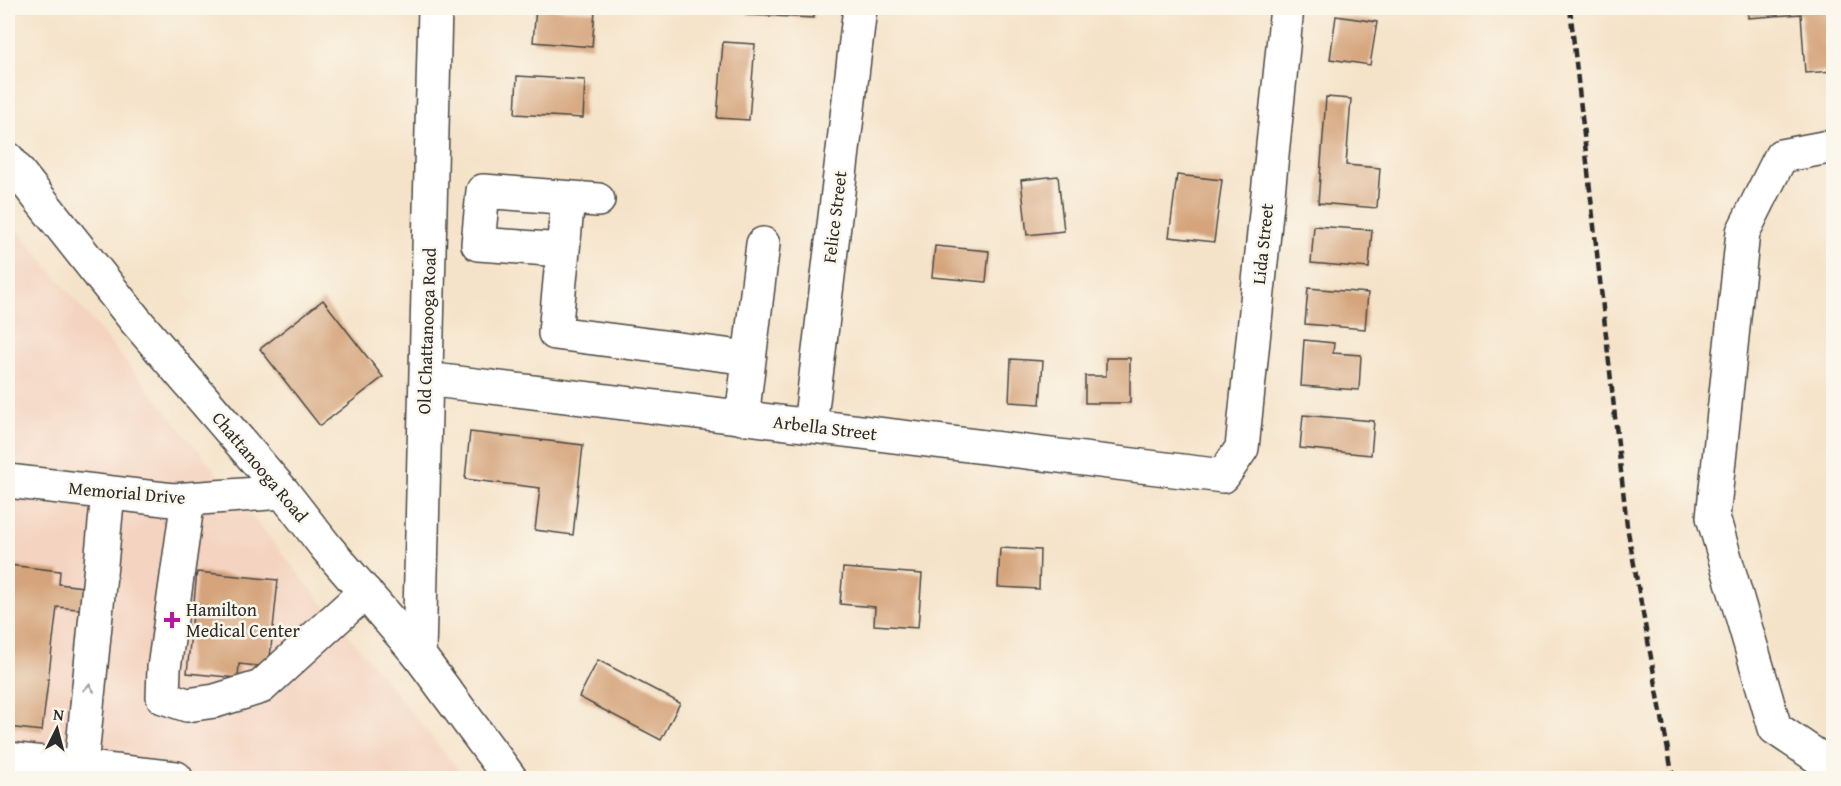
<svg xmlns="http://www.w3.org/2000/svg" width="1841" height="786" font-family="'Gentium Book Plus',serif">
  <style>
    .built { fill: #f4d3c0 }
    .building { fill: #d5a47c }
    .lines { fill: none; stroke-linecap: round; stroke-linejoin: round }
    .minor-casing { stroke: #494743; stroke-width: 36 }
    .major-casing { stroke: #494743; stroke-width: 36 }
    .minor { stroke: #fff; stroke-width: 33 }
    .major { stroke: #fff; stroke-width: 33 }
    .rail { stroke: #2b2b2b; stroke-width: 4.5; stroke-dasharray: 9 4.5; stroke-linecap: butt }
    .oneway { stroke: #a0a0a0 }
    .poi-dot { fill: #b5179e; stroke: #fbf7ec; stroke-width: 2 }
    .labels { text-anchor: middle; stroke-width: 5; stroke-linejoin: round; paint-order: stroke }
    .street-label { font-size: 18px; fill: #2b2b2b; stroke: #fbf7ec }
    .poi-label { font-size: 18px; fill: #2b2b2b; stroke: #fbf7ec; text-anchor: start }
  </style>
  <rect width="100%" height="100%" fill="#fbf7ec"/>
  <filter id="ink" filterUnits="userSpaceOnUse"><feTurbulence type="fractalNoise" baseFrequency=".0167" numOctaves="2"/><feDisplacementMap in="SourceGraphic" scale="12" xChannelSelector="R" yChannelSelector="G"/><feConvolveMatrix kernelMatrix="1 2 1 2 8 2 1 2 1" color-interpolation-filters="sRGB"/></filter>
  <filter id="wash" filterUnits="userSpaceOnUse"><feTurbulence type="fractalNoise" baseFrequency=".008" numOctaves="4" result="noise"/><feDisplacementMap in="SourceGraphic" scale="24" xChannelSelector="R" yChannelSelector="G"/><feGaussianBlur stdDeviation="1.35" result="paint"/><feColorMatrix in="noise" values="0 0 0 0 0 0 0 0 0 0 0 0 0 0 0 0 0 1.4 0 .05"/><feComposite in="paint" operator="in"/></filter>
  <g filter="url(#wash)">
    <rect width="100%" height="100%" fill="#f5e3c9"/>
    <!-- built -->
    <path class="built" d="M8,218L207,461L465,778H8Z"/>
    <g id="blocks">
      <!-- building -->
      <path class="building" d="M536,8L595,11L592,47L533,42Z
        M747,8H814V18L747,15Z
        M1748,8H1834V71L1805,73L1801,14L1748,18Z
        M1336,16L1377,22L1370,65L1330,59Z
        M723,42L755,44L749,120L717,118Z
        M517,76L585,80L583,118L515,114Z
        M1326,97L1351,99L1346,165L1380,168L1377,208L1318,203Z
        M1177,175L1222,180L1214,242L1169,237Z
        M1058,176L1064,231L1027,235L1021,180Z
        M1314,226L1372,230L1369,268L1311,263Z
        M935,246L989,251L986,282L932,277Z
        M1308,288L1368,293L1365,329L1305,324Z
        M323,300L383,377L320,426L260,349Z
        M1304,340L1334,343L1333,353L1361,355L1359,390L1301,386Z
        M1106,358H1130V403H1085V376H1106Z
        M1011,359L1043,361L1040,404L1009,402Z
        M1303,415L1374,421L1371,455L1300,448Z
        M470,432L583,445L573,535L535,530L540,488L465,479Z
        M1000,548L1040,550L1039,589L998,587Z
        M8,565L60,571L59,584L91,588L88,610L57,607L42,731L8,727Z
        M843,568L922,574L918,628L874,625L875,607L840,604Z
        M197,572L278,580L269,667L239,664L238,678L187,673Z
        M598,660L680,703L661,740L579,697Z"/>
    </g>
  </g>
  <g filter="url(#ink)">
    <use href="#blocks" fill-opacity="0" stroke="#494743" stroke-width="1.5"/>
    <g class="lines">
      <defs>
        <path id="minor" d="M1834,146L1781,156L1743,232L1713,517L1775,728L1834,768
          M568,198L563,250L478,244L483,191L598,200
          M563,250L555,333L749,358
          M426,379L1223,476L1242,448L1287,8
          M742,418L763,244
          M810,426L860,8
          M8,481L173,500L283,492
          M188,499L164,668L163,697L187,705L215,701L261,687L365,592
          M419,655L435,8
          M8,759L176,778
          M81,767L108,493"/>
        <path id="major" d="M8,159L136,321L283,492L326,547L419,655L510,778"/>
      </defs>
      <!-- minor casing -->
      <use href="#minor" class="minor-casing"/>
      <!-- major casing -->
      <use href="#major" class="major-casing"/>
      <!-- minor -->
      <use href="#minor" class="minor"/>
      <!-- major -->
      <use href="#major" class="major"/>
      <!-- rail -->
      <path class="rail" d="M1570,8L1627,526L1673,778"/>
    </g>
    <!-- one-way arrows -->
    <defs><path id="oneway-chevron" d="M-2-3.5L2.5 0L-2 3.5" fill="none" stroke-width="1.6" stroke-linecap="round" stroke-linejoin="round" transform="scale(1.5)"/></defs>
    <use class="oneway" href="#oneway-chevron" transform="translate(89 688) rotate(-84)"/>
  </g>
  <!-- markers -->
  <path class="poi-dot" d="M169 611h6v6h6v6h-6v6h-6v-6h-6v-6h6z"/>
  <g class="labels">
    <!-- street labels -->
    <g class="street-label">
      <text transform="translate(835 217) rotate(-83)" y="6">Felice Street</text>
      <text transform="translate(1263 244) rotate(-84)" y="6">Lida Street</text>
      <text transform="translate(427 331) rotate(-88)" y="6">Old Chattanooga Road</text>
      <text transform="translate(825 428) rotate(7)" y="6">Arbella Street</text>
      <text transform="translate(260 467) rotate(50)" y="6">Chattanooga Road</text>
      <text transform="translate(127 493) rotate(5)" y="6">Memorial Drive</text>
    </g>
    <!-- poi labels -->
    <g class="poi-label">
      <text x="186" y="616">Hamilton<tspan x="186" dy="21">Medical Center</tspan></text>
    </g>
  </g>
  <!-- margin -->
  <rect width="1841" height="786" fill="none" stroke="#fbf7ec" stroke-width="30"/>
  <!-- north arrow -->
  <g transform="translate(57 729) rotate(6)" stroke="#fbf7ec" stroke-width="4.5" paint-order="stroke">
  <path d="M0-4.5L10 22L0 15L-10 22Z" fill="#2b2b2b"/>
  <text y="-9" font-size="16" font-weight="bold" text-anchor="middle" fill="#2b2b2b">N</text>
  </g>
</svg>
